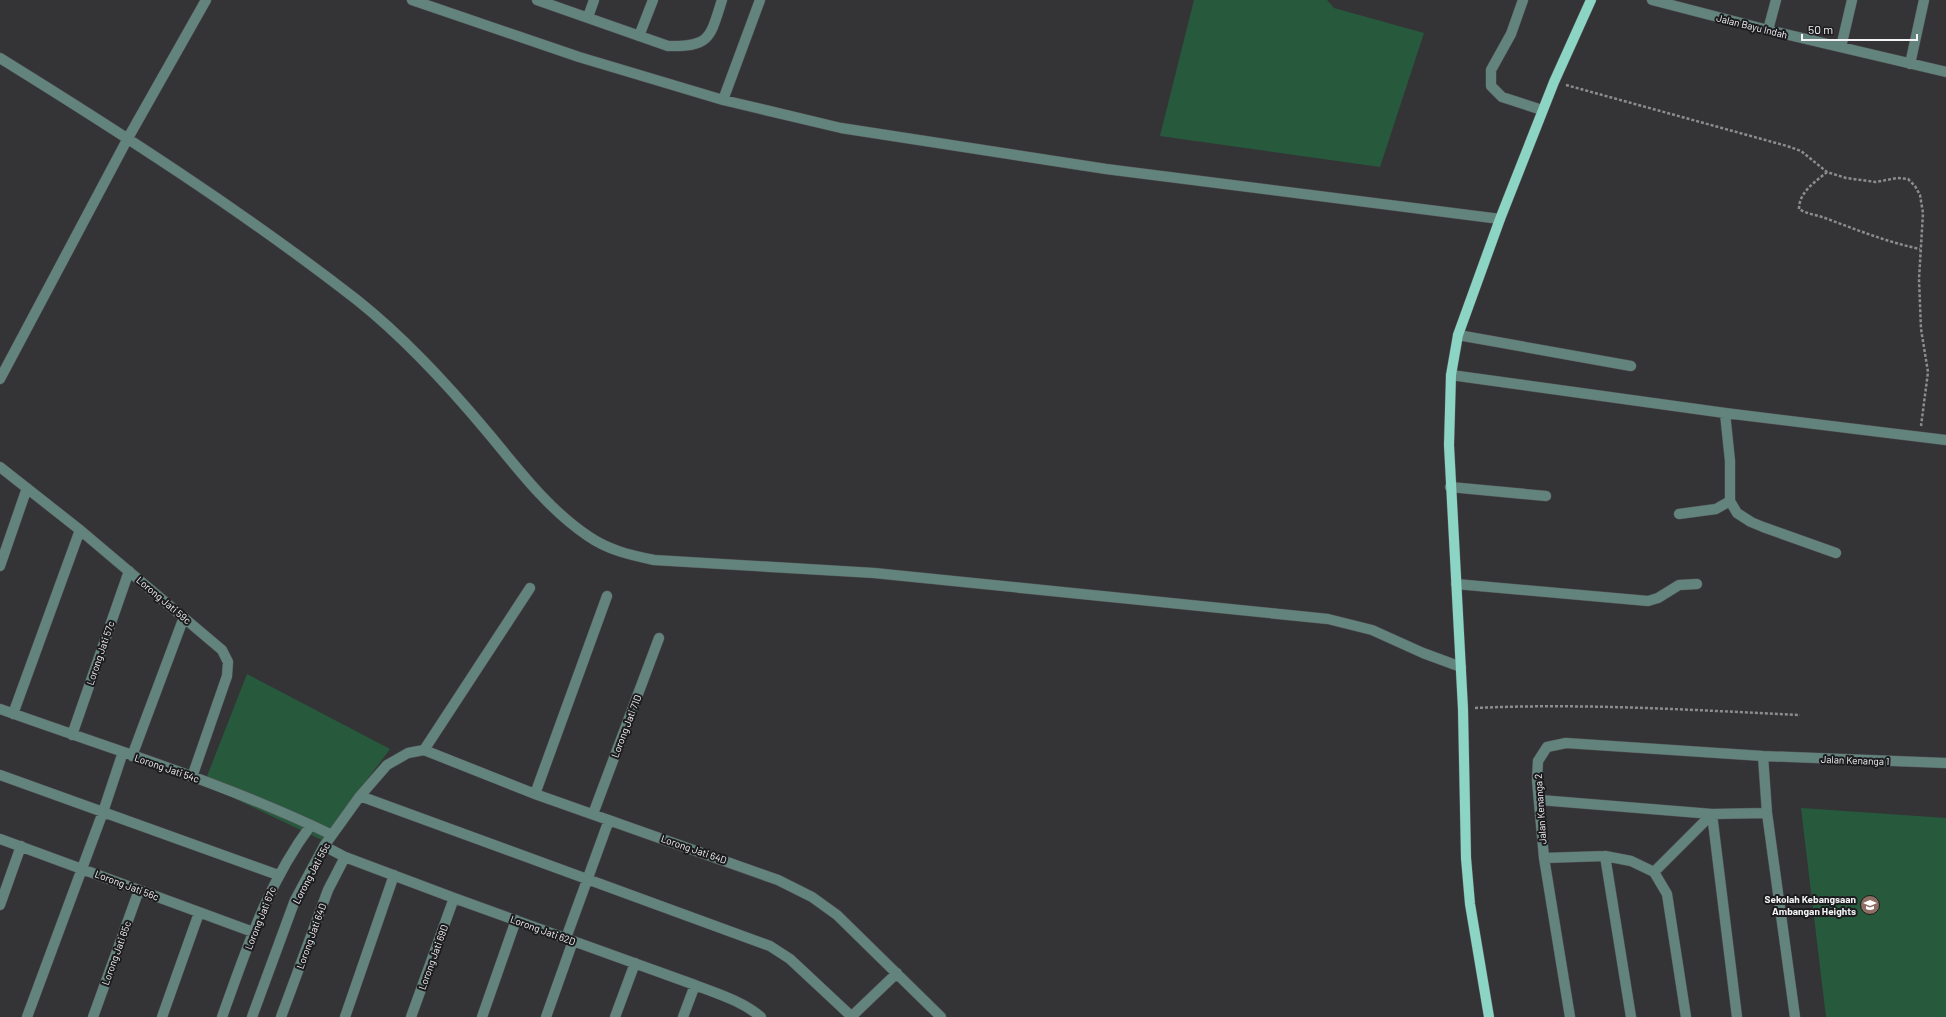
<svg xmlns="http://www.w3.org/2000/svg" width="1946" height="1017" font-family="Barlow,sans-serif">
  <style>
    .green { fill: #275a3d }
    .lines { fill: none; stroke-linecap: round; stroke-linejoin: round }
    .minor-casing { stroke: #535355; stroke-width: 11 }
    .major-casing { stroke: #535355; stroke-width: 11 }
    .path { stroke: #8c8c8e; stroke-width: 2.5; stroke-dasharray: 3 2; stroke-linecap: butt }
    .minor { stroke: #63847c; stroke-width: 10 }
    .major { stroke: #8cd4c3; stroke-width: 10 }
    .labels { text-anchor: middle; stroke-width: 4; stroke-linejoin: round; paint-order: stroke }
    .street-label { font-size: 10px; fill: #f4f4f6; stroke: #1c1b1d }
    .poi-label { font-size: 10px; font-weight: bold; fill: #f4f4f6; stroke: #1c1b1d; text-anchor: end }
  </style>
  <rect width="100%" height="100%" fill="#343436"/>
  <!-- green -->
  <path class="green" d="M1194,0H1327L1334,8L1424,33L1380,167L1160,136Z
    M247,674L390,749L322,840L204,784Z
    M1801,808L1946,818V1017H1826Z"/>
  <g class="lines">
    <defs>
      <path id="minor" d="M412,0L579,57L723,100L841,128L1106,169L1500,219
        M537,0L668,46C711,47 710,37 722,0
        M1523,0L1511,34L1491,70V86L1502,97L1542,110
        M1652,0L1768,30L1946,72
        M588,17L594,0
        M1768,30L1776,0
        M639,36L653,0
        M1841,47L1852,0
        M0,58C121,133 244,212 357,300C406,339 449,386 489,434C519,470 548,509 588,536C608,550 630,555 654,560L874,573L1328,619L1372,630L1423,653L1461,667
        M1910,64L1924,0
        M723,100L760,0
        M1458,335L1631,366
        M1451,375L1725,413L1946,440
        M0,379L128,138L206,0
        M1725,413L1730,461V501L1737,513L1751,522L1763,527L1836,553
        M0,467L80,530L222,650L228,662L227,676L192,777
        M1450,487L1546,496
        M1679,514L1716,509L1730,501
        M0,566L27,488
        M1456,584L1648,601L1658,598L1679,585L1697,584
        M0,709C111,749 225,783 332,835
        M13,714L80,530
        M72,735L129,571
        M424,750L530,588
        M132,756L184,617
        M1763,756L1767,813L1795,1017
        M0,775L278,875
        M535,794L607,596
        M360,796L770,946L790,959L851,1016
        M1540,800L1712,814L1737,1017
        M593,814L659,638
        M0,839L253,932
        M324,846L345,857L454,898L695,985C718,994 742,1001 761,1017
        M1605,856L1631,1017
        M1544,858L1605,856L1631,861L1654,872L1667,894L1686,1017
        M1654,872L1712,814L1767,813
        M0,905L21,846
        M566,938L609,820
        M27,1017L103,812L123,752
        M93,1017L139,890
        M162,1017L199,913
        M222,1017C247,948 267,884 311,825
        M252,1017L295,900L324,846L360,796L387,765L408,753L424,750L535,794L778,880L812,897L837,915L941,1017
        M281,1017L328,890L345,857
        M345,1017L394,875
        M411,1017L454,898
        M482,1017L516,920
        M546,1017L573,941
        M615,1017L635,963
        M683,1017L695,985
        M851,1017L897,973
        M1570,1017L1544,858L1537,780L1538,761L1547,747L1566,743L1763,756L1946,763"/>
      <path id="major" d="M1489,1017L1470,904L1466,858L1463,709L1449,445L1451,375L1458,335L1500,219L1554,82L1591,0"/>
    </defs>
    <!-- minor casing -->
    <use href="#minor" class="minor-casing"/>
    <!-- major casing -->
    <use href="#major" class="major-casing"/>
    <!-- path -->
    <path class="path" d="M1566,85L1787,146L1801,151L1827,172L1846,178L1876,182L1897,178L1908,179L1915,186L1920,195L1923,213L1919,279L1921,329L1928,372L1921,426
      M1827,172C1815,182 1799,192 1799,209C1807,214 1817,215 1825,218C1857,230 1887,242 1920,249
      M1475,708C1584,703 1692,710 1800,715"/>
    <!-- minor -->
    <use href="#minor" class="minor"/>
    <!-- major -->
    <use href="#major" class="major"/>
  </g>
  <!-- icons -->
  <defs>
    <symbol id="school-disc" viewBox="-11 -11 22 22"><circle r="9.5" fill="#8d6e63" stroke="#1c1b1d"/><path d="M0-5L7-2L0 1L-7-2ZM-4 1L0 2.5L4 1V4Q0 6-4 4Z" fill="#fff"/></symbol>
  </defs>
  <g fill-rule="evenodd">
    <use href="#school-disc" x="1859" y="894" width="22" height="22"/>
  </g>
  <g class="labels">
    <!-- street labels -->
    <g class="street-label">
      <text transform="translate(1752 26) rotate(14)" y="4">Jalan Bayu Indah</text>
      <text transform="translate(164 600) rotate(40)" y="4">Lorong Jati 59c</text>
      <text transform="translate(100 653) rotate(-71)" y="4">Lorong Jati 57c</text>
      <text transform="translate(626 726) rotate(-69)" y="4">Lorong Jati 71D</text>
      <text transform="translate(1855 760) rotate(2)" y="4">Jalan Kenanga 1</text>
      <text transform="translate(167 768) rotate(19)" y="4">Lorong Jati 54c</text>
      <text transform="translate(1540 809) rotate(-94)" y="4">Jalan Kenanga 2</text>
      <text transform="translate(694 849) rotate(19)" y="4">Lorong Jati 64D</text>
      <text transform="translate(311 873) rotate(-62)" y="4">Lorong Jati 55c</text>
      <text transform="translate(127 885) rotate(21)" y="4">Lorong Jati 56c</text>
      <text transform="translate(260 918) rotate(-68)" y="4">Lorong Jati 67c</text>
      <text transform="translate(543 930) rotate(20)" y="4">Lorong Jati 62D</text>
      <text transform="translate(311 936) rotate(-70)" y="4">Lorong Jati 64D</text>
      <text transform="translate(116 953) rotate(-70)" y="4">Lorong Jati 65c</text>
      <text transform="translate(433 957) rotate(-70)" y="4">Lorong Jati 69D</text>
    </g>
    <!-- poi labels -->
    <g class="poi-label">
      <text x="1856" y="903">Sekolah Kebangsaan<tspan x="1856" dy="12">Ambangan Heights</tspan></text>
    </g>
  </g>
  <!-- scale -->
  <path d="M1802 34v6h115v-6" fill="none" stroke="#f4f4f6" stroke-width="2"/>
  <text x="1808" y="34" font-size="12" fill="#f4f4f6" stroke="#1c1b1d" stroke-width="3" paint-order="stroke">50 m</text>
</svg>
